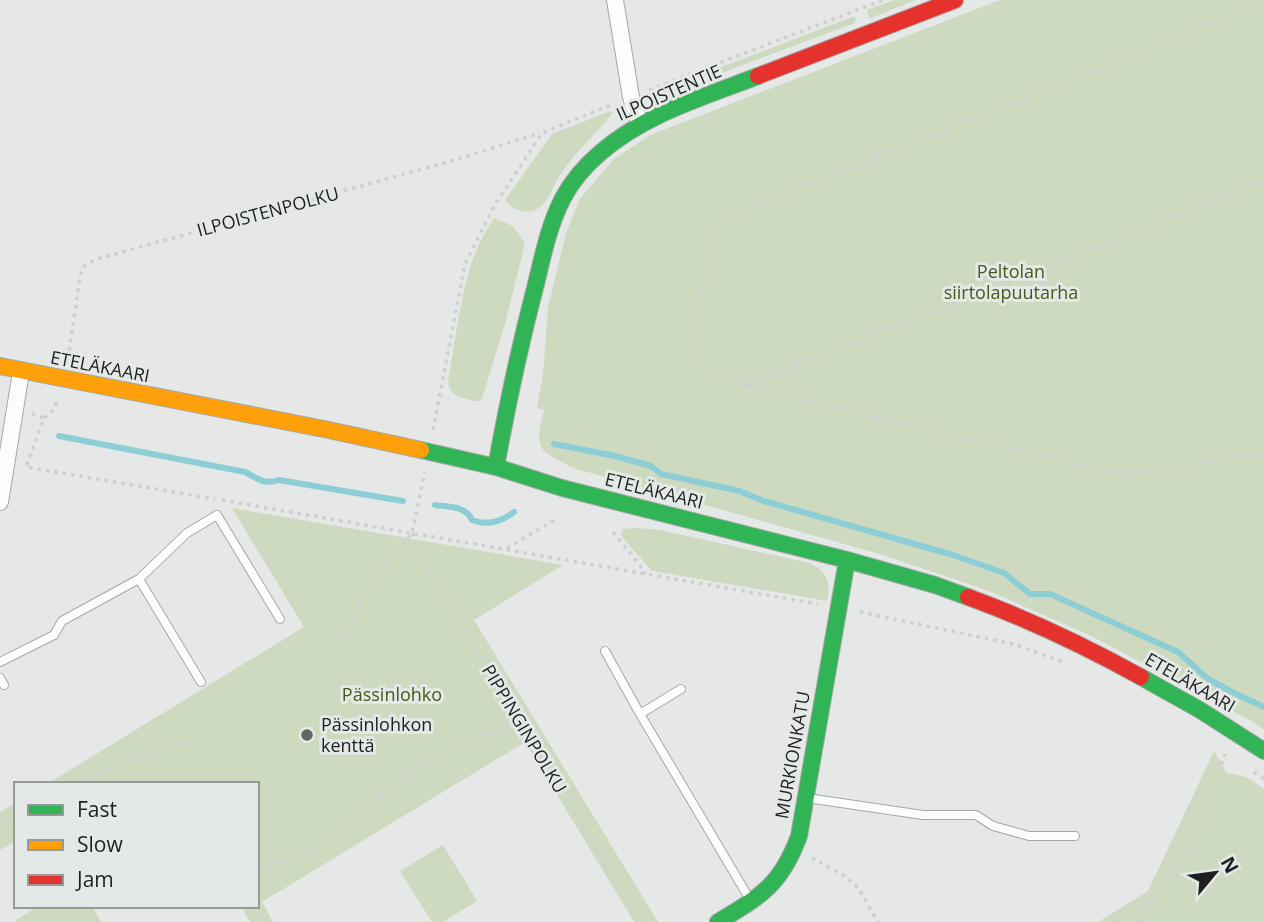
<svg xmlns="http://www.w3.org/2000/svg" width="1264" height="922" font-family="'Open Sans',sans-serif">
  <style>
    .green { fill: #cedac0 }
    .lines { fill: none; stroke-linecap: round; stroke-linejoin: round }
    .stream { stroke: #8ccdd6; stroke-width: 6 }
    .lane-casing { stroke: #a6a8a7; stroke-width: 10 }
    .street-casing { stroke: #a6a8a7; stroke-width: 18 }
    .fast-casing { stroke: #a6a8a7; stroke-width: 18 }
    .slow-casing { stroke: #a6a8a7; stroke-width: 18 }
    .jam-casing { stroke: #a6a8a7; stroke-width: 18 }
    .path { stroke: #cecfcf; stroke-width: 3.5; stroke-dasharray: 3.5 5; stroke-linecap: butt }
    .lane { stroke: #fbfcfb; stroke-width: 8 }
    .street { stroke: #fbfcfb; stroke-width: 16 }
    .fast { stroke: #30b455; stroke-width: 16 }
    .slow { stroke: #ff9f0a; stroke-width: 16 }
    .jam { stroke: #e5322d; stroke-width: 16 }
    .poi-dot { fill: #646665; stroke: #e4e9e7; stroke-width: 2.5 }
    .labels { text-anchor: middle; stroke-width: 6; stroke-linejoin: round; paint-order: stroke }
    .street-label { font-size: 18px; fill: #1e201f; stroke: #e4e9e7 }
    .park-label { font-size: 18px; fill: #445b19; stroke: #e4e9e7 }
    .poi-label { font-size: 18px; fill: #1e201f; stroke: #e4e9e7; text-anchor: start }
  </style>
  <rect width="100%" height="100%" fill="#e5e8e7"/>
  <!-- green -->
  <path class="green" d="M894,0H916L869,19L867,10Z
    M1000,0H1264V730L1252,721L1091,636L989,591L883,555L573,468C538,449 534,451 544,410L537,408L543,375L548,307L566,233L579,200L614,159L650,135Z
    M852,17H855L856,19L855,23L668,93L662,92L661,90Z
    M610,111L613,113L610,117C593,136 574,154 560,175C553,185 549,201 539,208C528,216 513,210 505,200L552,134Z
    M494,218L513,226L525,243L506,320L482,399L479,401H476C463,398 449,397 448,381C455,344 460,297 472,262C477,246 485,232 494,218Z
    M232,508L563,565L474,620L658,922H634L525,742L262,902L273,922H250L241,906H257V784H47L304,627Z
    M639,528L660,530L810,563C828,573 831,582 827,601L652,571L621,536L622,529Z
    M1214,751L1227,773L1246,777L1264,789V922H1098L1148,891Z
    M16,803V841L0,850V812Z
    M443,845L477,901L443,922H432L400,871Z
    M38,906H92L101,922H17L16,920Z"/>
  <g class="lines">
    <!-- stream -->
    <path class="stream" d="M59,436L245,472C258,479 264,485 279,480L403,501
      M554,444L615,456L651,466L661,474L739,491L764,501L953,555L1004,573L1030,594H1050L1178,652L1208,679L1234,693L1264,707
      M435,505C449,507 466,506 472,520C486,526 502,522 514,512"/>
    <defs>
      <path id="lane" d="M139,579L201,682
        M605,651L640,714L749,898
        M0,662L54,635L62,621L139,579L187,533L217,515L280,619
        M0,678L4,685
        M640,714L681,689
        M807,798L923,815H976L993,826L1029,836H1075"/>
      <path id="street" d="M615,0L631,97L640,124
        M0,502L21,372"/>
      <path id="fast" d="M421,450L496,467L562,488L847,560L935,585L968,597
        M496,467C507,406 520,345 536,284C543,255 549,225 563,198C572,181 586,165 600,153C645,114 704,97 758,76
        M1141,677L1200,710L1264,751
        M718,922C761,896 781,885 799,836L847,560"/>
      <path id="slow" d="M0,366L324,429L421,450"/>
      <path id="jam" d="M758,76L955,0
        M968,597C1028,619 1085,646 1141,677"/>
    </defs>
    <!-- lane casing -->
    <use href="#lane" class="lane-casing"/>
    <!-- street casing -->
    <use href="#street" class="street-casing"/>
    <!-- fast casing -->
    <use href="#fast" class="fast-casing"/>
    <!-- slow casing -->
    <use href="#slow" class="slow-casing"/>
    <!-- jam casing -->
    <use href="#jam" class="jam-casing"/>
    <!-- path -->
    <path class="path" d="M1264,3L741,211L721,221L702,289L692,345L707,372L746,386L1121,475L1264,453
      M649,90L883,0
      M68,359L80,276L85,265L97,259L455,160L540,133
      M748,385L1264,180
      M32,414L44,418L26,467L215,499
      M44,418L55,408L57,400
      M433,430L465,264L493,208L542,133L613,104
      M222,500L818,604
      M613,532L646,573
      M412,533L417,552L641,922
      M507,548L556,519
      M860,612L1013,644L1063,662
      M347,639L360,603L381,568L412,533L425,472
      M1254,772L1264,779
      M78,784L133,759L198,738
      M0,823L16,814
      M257,839L258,837
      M812,858L845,876L859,889L878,922
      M257,869C274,864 293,861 308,853C357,826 393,781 441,753C463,740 497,732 522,725
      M257,904L266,922
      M1117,922L1158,896L1195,839L1225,754
      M1141,922L1147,907L1151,902"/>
    <!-- lane -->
    <use href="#lane" class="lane"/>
    <!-- street -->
    <use href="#street" class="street"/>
    <!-- fast -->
    <use href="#fast" class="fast"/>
    <!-- slow -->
    <use href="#slow" class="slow"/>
    <!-- jam -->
    <use href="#jam" class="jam"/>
  </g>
  <!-- markers -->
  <circle class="poi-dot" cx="307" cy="735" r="7"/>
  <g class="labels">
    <!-- street labels -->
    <g class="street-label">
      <text transform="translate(669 93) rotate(-24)" y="6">ILPOISTENTIE</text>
      <text transform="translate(268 212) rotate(-15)" y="6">ILPOISTENPOLKU</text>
      <text transform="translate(100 367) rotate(11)" y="6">ETELÄKAARI</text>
      <text transform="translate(654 491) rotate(14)" y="6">ETELÄKAARI</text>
      <text transform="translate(1190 683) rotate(30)" y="6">ETELÄKAARI</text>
      <text transform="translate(524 729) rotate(59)" y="6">PIPPINGINPOLKU</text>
      <text transform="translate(793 755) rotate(-80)" y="6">MURKIONKATU</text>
    </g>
    <!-- park labels -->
    <g class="park-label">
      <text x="1011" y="278">Peltolan<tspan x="1011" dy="21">siirtolapuutarha</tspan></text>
      <text x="392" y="701">Pässinlohko</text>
    </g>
    <!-- poi labels -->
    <g class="poi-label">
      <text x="321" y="731">Pässinlohkon<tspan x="321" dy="21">kenttä</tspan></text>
    </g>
  </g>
  <!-- legend -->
  <rect x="14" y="782" width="245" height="126" fill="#e4e9e7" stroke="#959997" stroke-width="2"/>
  <rect x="28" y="805" width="35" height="10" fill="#30b455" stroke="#959997" stroke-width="2"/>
  <text x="77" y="817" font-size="21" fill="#1e201f">Fast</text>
  <rect x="28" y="840" width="35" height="10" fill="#ff9f0a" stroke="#959997" stroke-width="2"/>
  <text x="77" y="852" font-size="21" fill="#1e201f">Slow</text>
  <rect x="28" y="875" width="35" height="10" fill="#e5322d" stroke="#959997" stroke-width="2"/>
  <text x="77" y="887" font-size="21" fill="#1e201f">Jam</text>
  <!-- north arrow -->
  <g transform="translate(1215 873) rotate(61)" stroke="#e4e9e7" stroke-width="5" paint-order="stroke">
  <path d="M0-5L12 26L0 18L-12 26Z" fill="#1e201f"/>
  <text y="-10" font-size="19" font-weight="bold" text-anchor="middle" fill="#1e201f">N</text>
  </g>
</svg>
